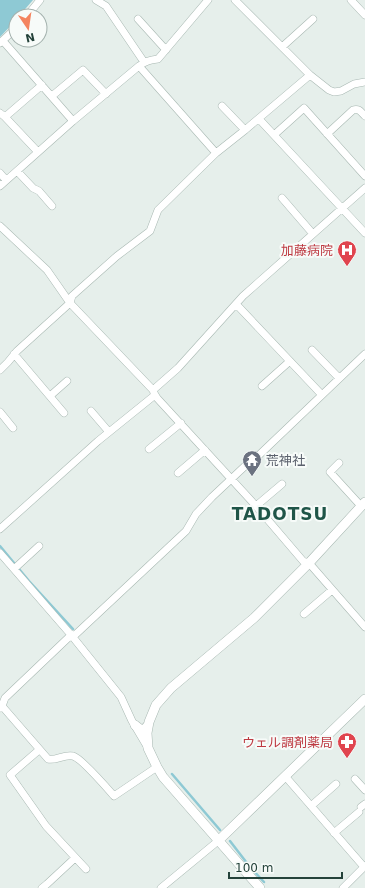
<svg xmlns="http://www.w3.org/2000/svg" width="365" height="888" font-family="'DejaVu Sans','Noto Sans JP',sans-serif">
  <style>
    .water { fill: #8ec9d4 }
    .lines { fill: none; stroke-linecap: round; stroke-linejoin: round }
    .stream { stroke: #8ec9d4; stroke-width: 2.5 }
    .minor-casing { stroke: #a8b8b2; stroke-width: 8 }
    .tertiary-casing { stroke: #a8b8b2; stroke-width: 10 }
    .minor { stroke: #fff; stroke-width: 7 }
    .tertiary { stroke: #fff; stroke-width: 9 }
    .labels { text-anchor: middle; stroke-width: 4; stroke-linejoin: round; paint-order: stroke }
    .health-label { font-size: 13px; fill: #be3a42; stroke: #f7fbf9; text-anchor: end }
    .worship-label { font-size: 13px; fill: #5b616d; stroke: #f7fbf9; text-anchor: start }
    .district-label { font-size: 17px; font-weight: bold; letter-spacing: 1px; fill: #1f5548; stroke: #f7fbf9 }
  </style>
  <rect width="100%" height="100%" fill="#e6efeb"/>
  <!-- water -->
  <path class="water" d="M0,0H33L19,16H16V20L0,37Z"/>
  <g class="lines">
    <!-- stream -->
    <path class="stream" d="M0,546L29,581L73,629
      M172,774L220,830
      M230,841L250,867L264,882"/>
    <defs>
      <path id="minor" d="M96,0L106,6L144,62
        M235,0L310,75L329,90L334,92L341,91L354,84L365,82
        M351,0L365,15
        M27,16L40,0
        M138,19L166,50
        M3,41L73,121
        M0,43L16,28
        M282,47L313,19
        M139,66L216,153
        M52,96L83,70L106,94
        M222,106L245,130
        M0,113L5,117L38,152
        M5,117L42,85
        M259,119L365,233
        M327,134L353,110C359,108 361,112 365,116
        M274,135L304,108L365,176
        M17,171L33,188L39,191L52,206
        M0,173L6,180
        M0,186L73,121L139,66C146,61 150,60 158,59L208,0
        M282,198L313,234
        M0,226L47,270L70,303L153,390L154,393L157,398L256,506L303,561L309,563L365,627
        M236,304L322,395
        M312,350L339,378
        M14,354L64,413
        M0,370L8,362L17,351L70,303L72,296L117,256L150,231L158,210L216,153L245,130L310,75
        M262,386L290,361
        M153,390L178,368L243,296L365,188
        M50,396L67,381
        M91,411L109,432
        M0,412L13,428
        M149,449L181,423
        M339,463L330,472L361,506
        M178,473L205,450
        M256,506L282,484
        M0,529L98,441L155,395
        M0,553L72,636L121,697L132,721L148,748
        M14,569L39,546
        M304,614L332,590
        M2,706L48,759C56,761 64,754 73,756C81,758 107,788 114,796L157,767
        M0,708L2,706L5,698L68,638L76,634L186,531L196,514L212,497L244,467L258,456L365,354
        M39,750L10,775L46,826L86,869
        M285,776L364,867
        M355,779L365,790
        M311,806L336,784
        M361,807L365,804
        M334,833L359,812
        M42,888L47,884L75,858
        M161,888L218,841
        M343,888L365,866"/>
      <path id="tertiary" d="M135,725C141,730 143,732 148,725
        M218,841L365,699
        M260,888L163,777L157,767L148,748L147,733L149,722L156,705L171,688L254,618L309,563L365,502"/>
    </defs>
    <!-- minor casing -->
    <use href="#minor" class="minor-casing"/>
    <!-- tertiary casing -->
    <use href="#tertiary" class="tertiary-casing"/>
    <!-- minor -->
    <use href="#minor" class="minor"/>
    <!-- tertiary -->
    <use href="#tertiary" class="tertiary"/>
  </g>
  <!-- icons -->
  <defs>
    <symbol id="hospital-pin" viewBox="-11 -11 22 30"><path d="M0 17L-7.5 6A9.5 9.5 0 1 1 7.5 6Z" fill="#e0444e" stroke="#f7fbf9"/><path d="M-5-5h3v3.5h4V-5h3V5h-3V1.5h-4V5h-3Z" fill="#fff"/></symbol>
    <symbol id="temple-pin" viewBox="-11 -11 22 30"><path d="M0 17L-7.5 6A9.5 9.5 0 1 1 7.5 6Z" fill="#6b7280" stroke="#f7fbf9"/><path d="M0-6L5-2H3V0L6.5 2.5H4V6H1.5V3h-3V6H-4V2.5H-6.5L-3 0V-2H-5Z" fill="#fff"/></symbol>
    <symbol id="pharmacy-pin" viewBox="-11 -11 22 30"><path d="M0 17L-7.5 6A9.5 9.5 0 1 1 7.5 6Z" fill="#e0444e" stroke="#f7fbf9"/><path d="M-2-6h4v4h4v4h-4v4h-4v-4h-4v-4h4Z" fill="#fff"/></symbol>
  </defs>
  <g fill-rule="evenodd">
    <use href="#hospital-pin" x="336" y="239" width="22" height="30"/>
    <use href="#temple-pin" x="241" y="449" width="22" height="30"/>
    <use href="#pharmacy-pin" x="336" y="731" width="22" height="30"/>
  </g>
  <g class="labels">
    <!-- health labels -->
    <g class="health-label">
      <text x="333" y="255">加藤病院</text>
      <text x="333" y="747">ウェル調剤薬局</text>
    </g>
    <!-- worship labels -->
    <g class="worship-label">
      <text x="266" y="465">荒神社</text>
    </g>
    <!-- district labels -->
    <g class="district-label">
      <text x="280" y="520">TADOTSU</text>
    </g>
  </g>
  <!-- north arrow -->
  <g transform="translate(28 28) rotate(167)"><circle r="19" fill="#f7fbf9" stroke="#a3b1ad"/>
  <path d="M0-3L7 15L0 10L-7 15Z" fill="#f4845f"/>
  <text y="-6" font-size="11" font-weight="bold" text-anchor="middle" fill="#24423a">N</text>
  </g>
  <!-- scale -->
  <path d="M229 872v6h113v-6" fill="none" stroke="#24423a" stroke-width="2"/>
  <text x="235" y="872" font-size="12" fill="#24423a" stroke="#f7fbf9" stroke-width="3" paint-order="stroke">100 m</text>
</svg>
